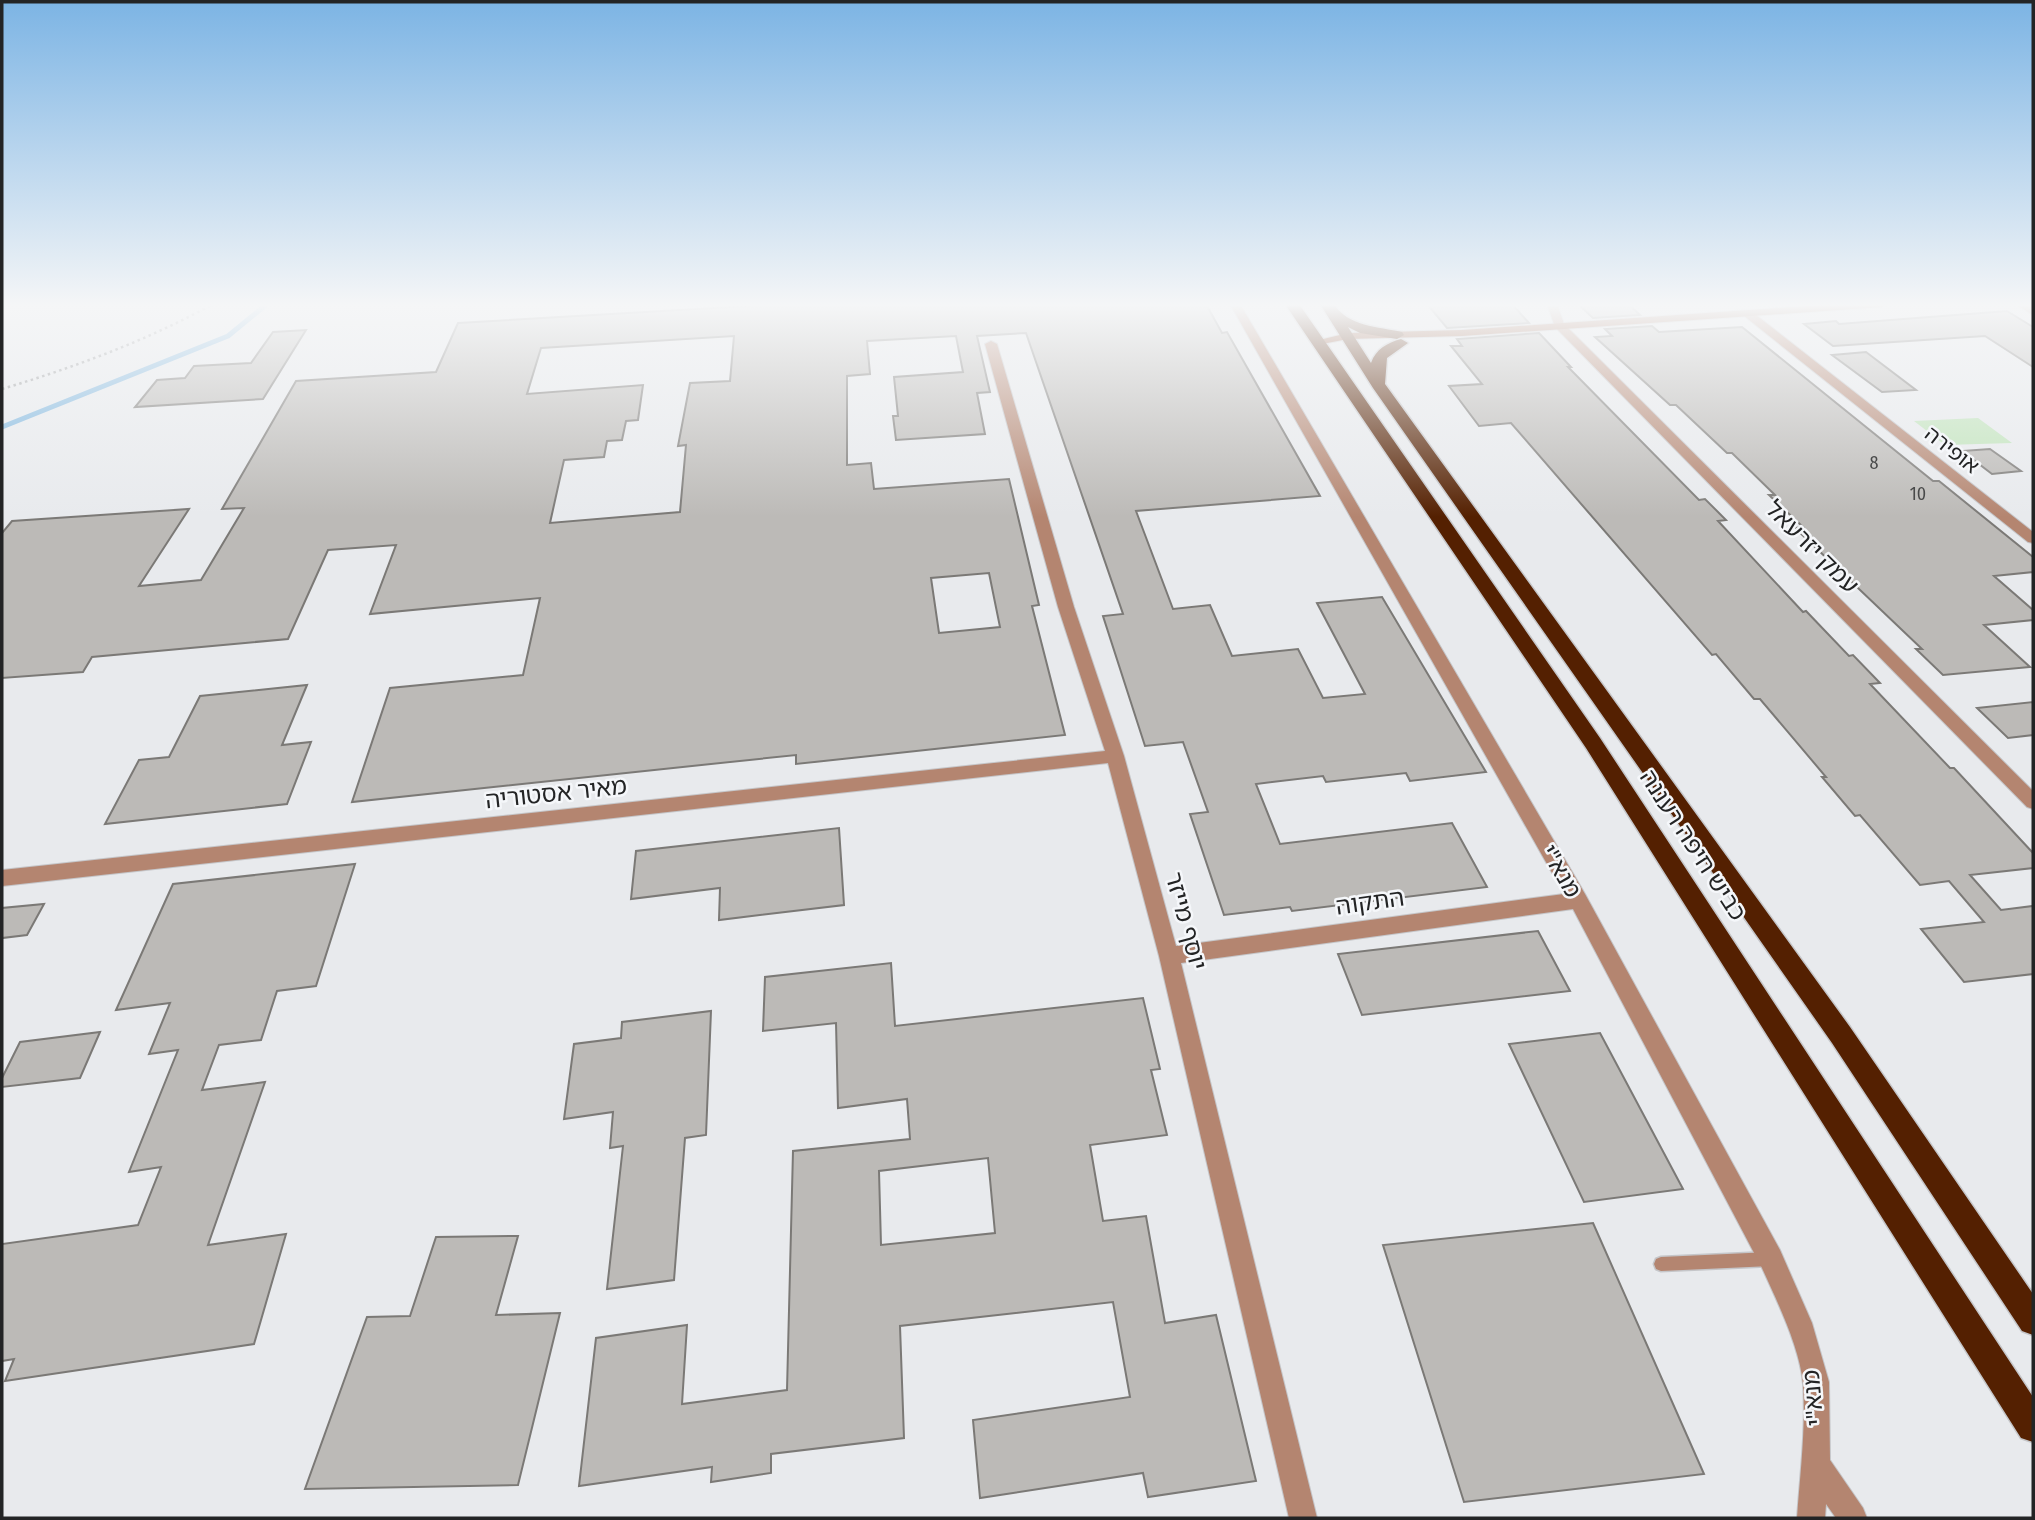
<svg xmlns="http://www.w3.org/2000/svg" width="2035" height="1520" font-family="'Fira Sans Condensed','Noto Sans Hebrew',sans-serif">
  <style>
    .green { fill: #bfe3b9 }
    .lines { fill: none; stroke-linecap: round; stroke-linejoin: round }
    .stream { stroke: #7ab4de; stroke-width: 5 }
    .building { fill: #bcbab7; stroke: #7b7976; stroke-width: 2; fill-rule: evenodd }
    .lane-casing { stroke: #c5c6c9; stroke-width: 3 }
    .street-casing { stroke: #c5c6c9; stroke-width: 2 }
    .secondary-casing { stroke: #c5c6c9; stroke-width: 2 }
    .highway-casing { stroke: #c5c6c9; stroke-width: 3 }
    .path { stroke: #97999b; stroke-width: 2.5; stroke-dasharray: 2.5 3.5; stroke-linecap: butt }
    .lane { fill: #b48570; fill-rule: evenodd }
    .street { fill: #b48570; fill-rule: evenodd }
    .secondary { fill: #955333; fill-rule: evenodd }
    .highway { fill: #542001; fill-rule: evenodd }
    .labels { text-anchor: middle; stroke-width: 5; stroke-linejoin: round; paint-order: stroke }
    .far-number-label { font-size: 18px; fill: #494a4a }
    .far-street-label { font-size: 21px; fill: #232425; stroke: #f5f7fa }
    .street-label { font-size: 24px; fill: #232425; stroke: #f5f7fa }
  </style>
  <rect width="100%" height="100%" fill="#e8eaed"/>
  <!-- green -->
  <path class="green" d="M1978,418L2012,443L1945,445L1914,421Z"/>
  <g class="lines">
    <!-- stream -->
    <path class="stream" d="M2,427L228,336L267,304"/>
  </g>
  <!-- building -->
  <path class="building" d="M781,304H1206L1222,333L1227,332L1320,496L1136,511L1173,609L1210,605L1232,656L1298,649L1323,698L1365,694L1317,603L1382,597L1486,772L1410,781L1406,773L1326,782L1323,776L1256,784L1280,844L1452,823L1487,887L1292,911L1290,907L1224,915L1190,814L1208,812L1183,742L1145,746L1103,616L1123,614L1026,333L977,336L990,392L977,393L985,434L896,440L893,416H898L894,377L963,372L956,336L867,341L870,374L847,376V465L871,463L874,489L1009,479L1039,605L1032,606L1065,735L796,764V755L352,802L390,688L523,675L540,598L370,614L396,545L328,550L288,639L92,657L83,672L2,678V533L12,521L189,509L139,586L201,580L244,508L222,509L296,381L436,372L458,323ZM734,336L730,381L690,383L678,446L686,445L680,512L550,523L564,460L604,457L607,441L622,440L626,421L638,420L643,385L527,394L541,348ZM989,573L1000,627L939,633L931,578Z
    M1427,304H1512L1529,323L1447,328Z
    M1578,304H1628L1640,315L1593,318Z
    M2007,311L2033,327V367L1985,336L1833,346L1804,324L1836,321L1839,324Z
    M1652,326L1659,332L1742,327L1933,481H1939L2033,557V572L1994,576L2033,610V620L1984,625L2030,667L1943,675L1916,649H1922L1795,528L1803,527L1769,495H1775L1732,453H1727L1676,405H1670L1595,337L1612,336L1605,329Z
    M306,330L263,399L135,407L157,380L185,378L194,366L251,363L273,332Z
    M1539,333L1571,367H1568L1699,500L1705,499L1726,520L1718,521L1803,612L1806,611L1849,656L1853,655L1880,683L1870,684L1950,768H1954L2033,853V868L1970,875L2001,910L2033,906V974L1964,982L1921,929L1984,922L1949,881L1920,885L1860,815L1855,816L1822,777H1826L1760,699H1754L1716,654L1712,655L1511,423L1479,426L1449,386L1482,384L1451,346H1462L1457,339Z
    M1866,352L1916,390L1882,392L1832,355Z
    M1990,449L2021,471L1992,474L1962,451Z
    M307,685L282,745L311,742L287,804L105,824L139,760L169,757L200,696Z
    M2033,702V735L2008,738L1977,708Z
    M839,828L844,905L719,920L720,888L631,899L636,851Z
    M355,864L316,986L277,991L261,1040L219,1045L202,1090L265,1082L208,1245L286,1234L254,1344L5,1381L14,1359L2,1361V1244L138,1225L161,1167L129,1172L178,1050L149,1054L170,1003L116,1010L173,884Z
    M44,904L27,935L2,938V908Z
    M1538,931L1570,991L1362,1015L1338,954Z
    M891,963L895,1026L1143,998L1160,1069L1151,1070L1167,1135L1090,1145L1103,1221L1146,1216L1165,1323L1216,1315L1256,1481L1148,1497L1143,1473L980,1498L973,1420L1130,1397L1113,1302L900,1326L904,1438L771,1454V1473L711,1482L712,1467L579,1486L596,1338L687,1325L682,1404L787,1390L793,1151L910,1139L907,1099L838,1108L836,1023L763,1031L765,977ZM988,1158L995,1233L881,1245L879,1171Z
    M711,1011L706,1135L685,1138L674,1280L607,1289L623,1146L610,1148L613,1112L564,1119L574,1044L621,1038L622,1022Z
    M100,1032L80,1078L2,1087V1078L20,1042Z
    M1600,1033L1683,1189L1584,1202L1509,1044Z
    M1593,1223L1704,1474L1464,1502L1383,1245Z
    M518,1236L496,1315L560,1313L518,1485L305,1489L367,1317L410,1316L436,1237Z"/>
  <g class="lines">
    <defs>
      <path id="lane" d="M1771,1252L1776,1254L1778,1259L1776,1264L1771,1266L1661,1271L1656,1269L1654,1264L1656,1259L1661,1257Z"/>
      <path id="street" d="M1230,304H1240L1585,894L1780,1250L1812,1323L1829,1382L1830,1460L1863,1508L1867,1518H1836L1826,1504L1825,1518H1797C1800,1474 1806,1429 1803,1384C1800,1348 1777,1301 1762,1268L1573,909L1181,963L1317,1518H1289L1159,956L1108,763L2,886V870L1105,751L1058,607L985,344L991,341L997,344L1074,607L1124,756L1176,946L1564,894Z
        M1547,304H1557L1564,324L2033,791V809L2027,807L1555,327Z
        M2015,304H2028L2033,307V315Z
        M1743,311H1751L2033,532V543L2028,542L1743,315Z"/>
      <path id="secondary" d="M1835,304H1887L1882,307L1462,336L1348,339L1317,345L1311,342L1348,333L1462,330Z"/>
      <path id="highway" d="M1285,304H1299L1600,738L2033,1397V1442L2021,1438L1586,748Z
        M1320,304H1334C1347,326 1379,327 1402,332L1404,335L1397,339L1360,333L1348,327L1371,363C1376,349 1387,343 1401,339L1408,343L1387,358L1385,384L1850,1027L2033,1294V1335L2022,1331L1832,1043L1373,388Z"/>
    </defs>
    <!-- lane casing -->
    <use href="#lane" class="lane-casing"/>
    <!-- street casing -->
    <use href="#street" class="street-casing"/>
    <!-- secondary casing -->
    <use href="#secondary" class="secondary-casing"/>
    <!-- highway casing -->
    <use href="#highway" class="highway-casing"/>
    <!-- path -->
    <path class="path" d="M2,389C75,367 146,341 213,304"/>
    <!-- lane -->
    <use href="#lane" class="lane"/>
    <!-- street -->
    <use href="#street" class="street"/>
    <!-- secondary -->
    <use href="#secondary" class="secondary"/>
    <!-- highway -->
    <use href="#highway" class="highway"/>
  </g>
  <!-- sky -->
  <linearGradient id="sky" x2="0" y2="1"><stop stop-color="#7cb4e4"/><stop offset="0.59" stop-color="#f5f6f7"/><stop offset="1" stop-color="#f5f6f7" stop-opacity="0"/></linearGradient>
  <rect width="2035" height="517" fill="url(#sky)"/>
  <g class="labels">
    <!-- far-number labels -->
    <g class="far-number-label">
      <text x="1874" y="469">8</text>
      <text x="1918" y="500">10</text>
    </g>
    <!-- far-street labels -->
    <g class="far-street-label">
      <text transform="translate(1952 450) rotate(38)" y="7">אופירה</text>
    </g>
    <!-- street labels -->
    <g class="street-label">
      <text transform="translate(1812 547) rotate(45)" y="8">עמק יזרעאל</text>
      <text transform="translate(556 793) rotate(-6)" y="8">מאיר אסטוריה</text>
      <text transform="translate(1693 845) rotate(57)" y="8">כביש חיפה רעננה</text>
      <text transform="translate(1561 871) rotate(60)" y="8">מנא"י</text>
      <text transform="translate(1370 902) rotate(-8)" y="8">התקוה</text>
      <text transform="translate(1186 921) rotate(75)" y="8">יוסף מייזר</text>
      <text transform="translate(1813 1398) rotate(-95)" y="8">מנא"י</text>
    </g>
  </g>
  <!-- border -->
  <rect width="2035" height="1520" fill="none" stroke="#232425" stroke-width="7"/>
</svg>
